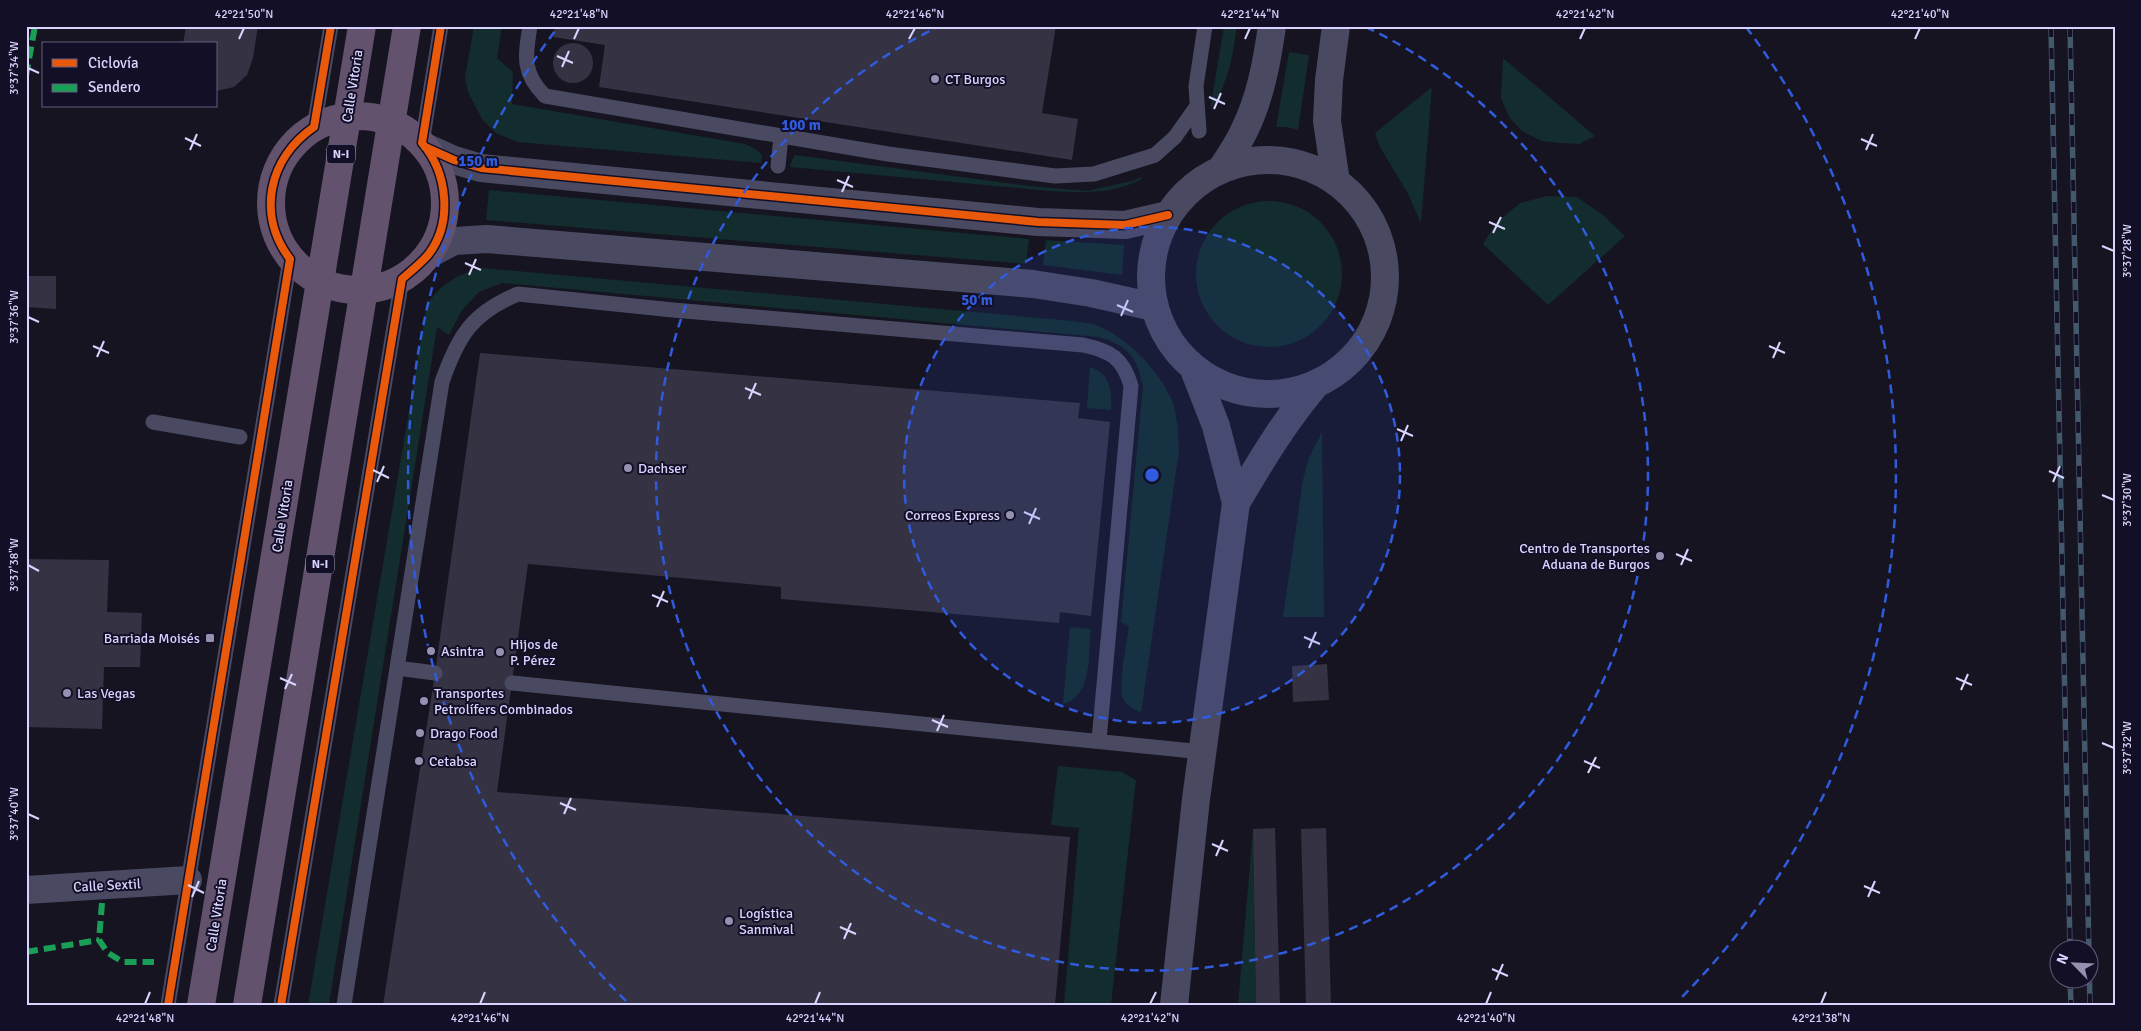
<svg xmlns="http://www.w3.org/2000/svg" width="2141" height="1031" font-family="Signika,sans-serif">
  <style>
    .green { fill: #132c2d }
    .building { fill: #343243 }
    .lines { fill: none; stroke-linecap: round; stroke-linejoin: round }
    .service { stroke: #4a4962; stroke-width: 15 }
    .minor { stroke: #4a4962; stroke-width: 28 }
    .trunk { stroke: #62526e; stroke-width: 28 }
    .rail-casing { stroke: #43596b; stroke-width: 5.5 }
    .rail { stroke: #130f26; stroke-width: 4; stroke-dasharray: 11; stroke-linecap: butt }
    .quiet { stroke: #1a9f57; stroke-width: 6; stroke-dasharray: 12 6; stroke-linecap: butt }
    .cycleway-casing { stroke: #130f26; stroke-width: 11 }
    .cycleway { stroke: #e8590c; stroke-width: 8 }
    .ticks { fill: none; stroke: #d9d4ff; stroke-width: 2 }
    .ring { fill: none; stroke: #305bdc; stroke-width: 2.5; stroke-dasharray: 9 6 }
    .poi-dot { fill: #9591b1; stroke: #130f26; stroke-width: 2 }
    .labels { text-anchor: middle; stroke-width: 4; stroke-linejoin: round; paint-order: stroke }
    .shield { fill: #130f26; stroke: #9e99be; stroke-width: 1 }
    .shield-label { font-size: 12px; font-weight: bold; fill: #d9d4ff }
    .poi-label { font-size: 14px; fill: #d9d4ff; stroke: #130f26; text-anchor: start }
    .street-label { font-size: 14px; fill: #d9d4ff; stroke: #130f26 }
    .centre { fill: #305bdc; stroke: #130f26; stroke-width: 2.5 }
    .ring-label { font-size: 15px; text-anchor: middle; font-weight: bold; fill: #305bdc; stroke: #130f26; stroke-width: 4; stroke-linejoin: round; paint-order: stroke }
    .neatline { fill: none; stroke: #d9d4ff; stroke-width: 2 }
    .ticks-label { font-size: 12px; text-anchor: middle; fill: #d9d4ff }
  </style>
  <rect width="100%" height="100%" fill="#161421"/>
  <!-- green -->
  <path class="green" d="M474,26H502L497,58L513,72L512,104L745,144L757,150L762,155L761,163L517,142L496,133L482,119L468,92L465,77Z
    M1224,26H1237C1232,59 1229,82 1210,110Z
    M1289,52L1309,55L1298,130L1287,127H1276Z
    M1503,58L1595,136L1579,144L1560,143L1542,141L1522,131L1509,117L1501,98Z
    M1432,87L1421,223L1407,192L1380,147L1375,133Z
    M795,155L1029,186L1087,191L1132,181L1141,177L1142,179C1114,194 1082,193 1051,191L790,167L792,160Z
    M489,190L1029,239L1026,264L486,220Z
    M1547,196L1577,197L1603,215L1625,236L1548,305L1483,244L1496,223L1520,203Z
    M1196 274a73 73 0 1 1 146 0a73 73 0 1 1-146 0Z
    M1046,240L1124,245L1122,275L1043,265Z
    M482,268L1062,320C1072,321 1083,322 1093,324C1124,334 1160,371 1172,401C1178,417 1178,434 1179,451L1141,713C1135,709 1126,706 1123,698C1118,684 1127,643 1129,626L1121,622L1143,386C1137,358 1129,346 1099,337L502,283L479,292L462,310L449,335L437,327L329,1005H308L427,305C440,284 458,274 482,268Z
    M1090,367C1110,373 1112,391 1111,410L1087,408Z
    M1322,432L1324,617H1283L1303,480L1308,460Z
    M1070,627L1091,629C1088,652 1093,697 1063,704Z
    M1058,766L1122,772L1136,780L1111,1005H1064L1079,828L1051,825Z
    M1253,829L1256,1005H1238Z"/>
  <!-- building -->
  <path class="building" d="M186,26H258L253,58L247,75L234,87L216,91V44H183Z
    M555,26H1056L1042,113L1078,119L1072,160L599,87L605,45L553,37Z
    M553 63a20 20 0 1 1 40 0a20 20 0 1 1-40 0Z
    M26,276H56V309L26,307Z
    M480,353L1080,403L1078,418L1110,422L1091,616L1060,612L1059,623L781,599V587L528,564L497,792L1070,837L1055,1005H383L435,673Z
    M26,559L109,560L107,612L142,613L140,667H104L102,729L26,727Z
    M1327,664L1329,700L1293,702L1292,666Z
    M1275,828L1280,1005H1256L1253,829Z
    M1326,828L1331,1005H1306L1301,829Z"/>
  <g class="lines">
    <!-- service -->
    <path class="service" d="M530,26C525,57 522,73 545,96L888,154L1055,176L1094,174L1155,155L1175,137L1197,106
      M314,127L331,26
      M1199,131L1196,86L1205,26
      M422,143L441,26
      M778,166L781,137
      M153,422L240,437
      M397,668L435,673
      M512,683L1203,752
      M168,1005L290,259
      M281,1005L402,279
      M344,1005L442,382C458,336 472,313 518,294L673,310L1083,345C1111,351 1123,358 1131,386L1099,740"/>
    <!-- minor -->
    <path class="minor" d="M1336,26L1329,80L1327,121L1336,182
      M425,147L454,160L481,168L1038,222L1125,225L1168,215
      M1151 277a117 117 0 1 1 234 0a117 117 0 1 1-234 0Z
      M1222,168C1230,156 1238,144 1244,131C1260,99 1267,62 1272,26
      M429,254L454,241L487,239L1033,284L1091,293L1154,307
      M1236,503C1262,459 1284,422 1317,383
      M26,890L188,880
      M1174,1005L1196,799L1236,503L1216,426L1193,367"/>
    <!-- trunk -->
    <path class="trunk" d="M271 203a87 87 0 1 1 174 0a87 87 0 1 1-174 0Z
      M201,1005L362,26
      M247,1005L407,26"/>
    <defs>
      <path id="rail" d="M2051,26L2070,948
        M2070,26L2090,1005
        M2070,978L2071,1005"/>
    </defs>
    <!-- rail casing -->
    <use href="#rail" class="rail-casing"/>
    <!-- rail -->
    <use href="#rail" class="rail"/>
    <!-- quiet -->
    <path class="quiet" d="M26,76L35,26
      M102,903L99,940L108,953L123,962H154
      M26,952L99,940"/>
    <defs>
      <path id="cycleway" d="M425,147L454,160L481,168L1038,222L1125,225L1168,215
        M168,1005L290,259C256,214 269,158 314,127L331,26
        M281,1005L402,279C411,271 420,264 428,255C453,223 448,173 422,143L441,26"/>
    </defs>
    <!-- cycleway casing -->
    <use href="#cycleway" class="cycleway-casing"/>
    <!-- cycleway -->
    <use href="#cycleway" class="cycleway"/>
  </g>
  <!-- ticks -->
  <path class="ticks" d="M239,39L244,28M574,39L579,28M909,39L915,28M1245,39L1250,28M1580,39L1585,28M1915,39L1920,28M557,56L573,63M562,67L569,51M28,68L39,73M1209,97L1225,104M1214,109L1221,93M185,138L201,146M1861,139L1877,146M190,150L197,134M1866,150L1873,134M837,180L853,187M842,192L849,176M1489,222L1505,229M1493,233L1501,217M2102,246L2114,251M465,263L481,270M469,275L476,259M1117,305L1133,312M1121,316L1128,300M28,317L39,322M93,346L109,353M1769,346L1785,353M97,357L104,341M1773,358L1780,342M745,388L761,395M749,399L756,383M1397,429L1413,436M1401,441L1408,425M373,470L389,478M2049,471L2064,478M377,482L384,466M2053,482L2060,466M2102,495L2114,500M1024,512L1040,519M1029,524L1036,508M1676,554L1692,561M28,565L39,571M1681,565L1688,549M652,595L668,602M657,607L664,591M1304,637L1320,644M1309,648L1316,632M280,678L296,685M1956,678L1972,685M285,689L292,674M1961,690L1968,674M932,720L948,727M937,731L944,715M2102,743L2114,748M1584,761L1600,768M1588,773L1596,757M560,803L576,810M28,814L39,819M564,814L571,798M1212,844L1228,851M1216,856L1223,840M188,885L204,893M1864,886L1880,893M192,897L199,881M1868,897L1875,881M840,927L856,934M844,939L851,923M1492,969L1508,976M1496,980L1503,964M145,1004L150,992M480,1004L485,992M815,1004L820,992M1150,1004L1156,992M1486,1004L1491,992M1821,1004L1826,992"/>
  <!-- distance rings -->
  <circle cx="1152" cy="475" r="248" fill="#305bdc" fill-opacity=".12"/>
  <g class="ring">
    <circle cx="1152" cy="475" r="248"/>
    <path d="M1366 27A496 496 0 1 1 938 27"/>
    <path d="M626 1001A744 744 0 0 1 558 27M1746 27A744 744 0 0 1 1678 1001"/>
  </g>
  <!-- markers -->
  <g class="poi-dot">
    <circle cx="935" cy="79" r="5"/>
    <circle cx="628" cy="468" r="5"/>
    <circle cx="1010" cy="515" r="5"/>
    <circle cx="1660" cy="556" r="5"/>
    <rect x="205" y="633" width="10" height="10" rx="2.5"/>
    <circle cx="431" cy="651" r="5"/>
    <circle cx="500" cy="652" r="5"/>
    <circle cx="67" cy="693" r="5"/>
    <circle cx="424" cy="701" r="5"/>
    <circle cx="420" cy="733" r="5"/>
    <circle cx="419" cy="761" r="5"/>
    <circle cx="729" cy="921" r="5"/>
  </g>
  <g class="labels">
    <!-- shield labels -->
    <g class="shield">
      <rect x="327" y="144.5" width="28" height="19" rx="4"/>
      <rect x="306" y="554.5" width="28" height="19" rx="4"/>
    </g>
    <g class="shield-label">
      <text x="341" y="158">N-I</text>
      <text x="320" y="568">N-I</text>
    </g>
    <!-- poi labels -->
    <g class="poi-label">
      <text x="945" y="84">CT Burgos</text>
      <text x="638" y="473">Dachser</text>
      <text x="1000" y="520" text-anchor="end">Correos Express</text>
      <text x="1650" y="553" text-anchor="end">Centro de Transportes<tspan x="1650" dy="16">Aduana de Burgos</tspan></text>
      <text x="200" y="643" text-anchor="end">Barriada Moisés</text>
      <text x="510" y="649">Hijos de<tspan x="510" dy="16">P. Pérez</tspan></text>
      <text x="441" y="656">Asintra</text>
      <text x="77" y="698">Las Vegas</text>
      <text x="434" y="698">Transportes<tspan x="434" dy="16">Petrolífers Combinados</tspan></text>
      <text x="430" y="738">Drago Food</text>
      <text x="429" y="766">Cetabsa</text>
      <text x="739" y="918">Logística<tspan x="739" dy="16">Sanmival</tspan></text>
    </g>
    <!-- street labels -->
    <g class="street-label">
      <text transform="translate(352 86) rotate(-81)" y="5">Calle Vitoria</text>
      <text transform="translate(282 516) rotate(-81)" y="5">Calle Vitoria</text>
      <text transform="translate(107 885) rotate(-3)" y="5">Calle Sextil</text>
      <text transform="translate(216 915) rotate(-81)" y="5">Calle Vitoria</text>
    </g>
  </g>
  <circle cx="1152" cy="475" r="8" class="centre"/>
  <g class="ring-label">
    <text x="801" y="130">100 m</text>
    <text x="478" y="166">150 m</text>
    <text x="977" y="305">50 m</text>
  </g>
  <!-- border -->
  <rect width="2141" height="1031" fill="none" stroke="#130f26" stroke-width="55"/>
  <!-- legend -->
  <rect x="42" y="42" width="175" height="65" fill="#130f26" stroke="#625e7d"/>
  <rect x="52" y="59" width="25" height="8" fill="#e8590c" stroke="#625e7d"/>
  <text x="88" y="68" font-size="15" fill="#d9d4ff">Ciclovía</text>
  <rect x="52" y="84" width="25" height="8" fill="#1a9f57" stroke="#625e7d"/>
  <text x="88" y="92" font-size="15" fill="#d9d4ff">Sendero</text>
  <!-- north arrow -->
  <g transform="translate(2074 964) rotate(294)"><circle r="24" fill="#130f26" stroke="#625e7d"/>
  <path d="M0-4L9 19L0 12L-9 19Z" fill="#9591b1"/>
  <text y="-8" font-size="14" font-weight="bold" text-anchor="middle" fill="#d9d4ff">N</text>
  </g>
  <rect x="28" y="28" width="2086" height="976" class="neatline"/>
  <g class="ticks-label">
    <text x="244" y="18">42°21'50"N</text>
    <text x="579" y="18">42°21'48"N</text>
    <text x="915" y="18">42°21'46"N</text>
    <text x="1250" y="18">42°21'44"N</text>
    <text x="1585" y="18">42°21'42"N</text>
    <text x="1920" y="18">42°21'40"N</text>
    <text transform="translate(14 68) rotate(-90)" y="4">3°37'34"W</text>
    <text transform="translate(2127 251) rotate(-90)" y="4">3°37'28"W</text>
    <text transform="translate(14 317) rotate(-90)" y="4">3°37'36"W</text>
    <text transform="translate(2127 500) rotate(-90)" y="4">3°37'30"W</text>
    <text transform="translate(14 565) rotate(-90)" y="4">3°37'38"W</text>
    <text transform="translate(2127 748) rotate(-90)" y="4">3°37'32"W</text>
    <text transform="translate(14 814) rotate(-90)" y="4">3°37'40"W</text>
    <text x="145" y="1022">42°21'48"N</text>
    <text x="480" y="1022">42°21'46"N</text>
    <text x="815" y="1022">42°21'44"N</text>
    <text x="1150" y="1022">42°21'42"N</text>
    <text x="1486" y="1022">42°21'40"N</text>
    <text x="1821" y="1022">42°21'38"N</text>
  </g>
</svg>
